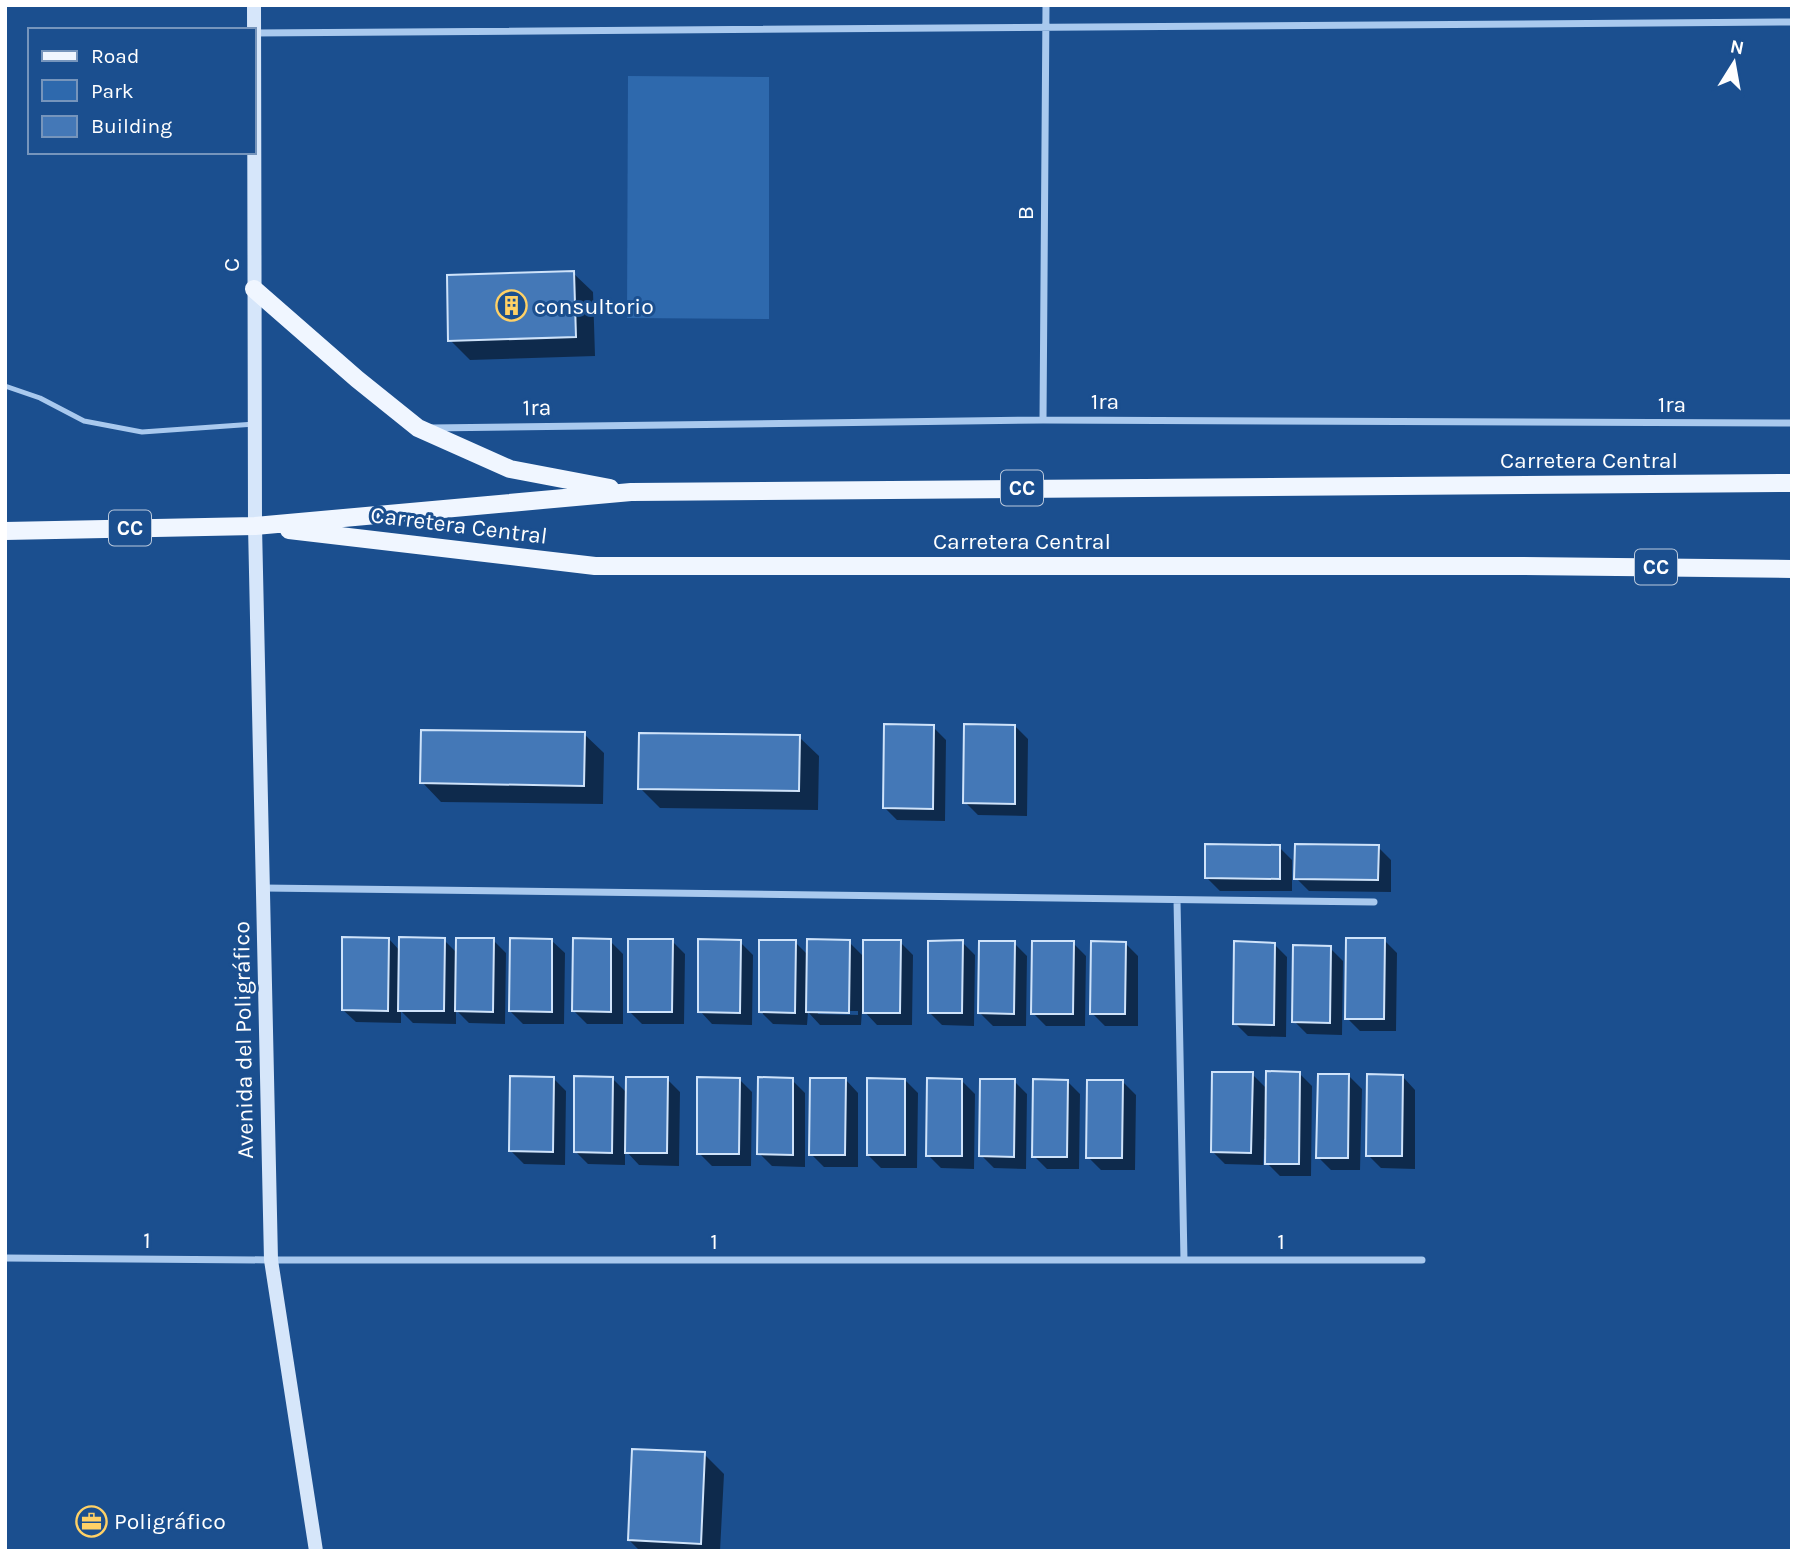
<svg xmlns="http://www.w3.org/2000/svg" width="1797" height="1556" font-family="Karla,sans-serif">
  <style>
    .green { fill: #2e69ad }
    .shadow { fill: #0007; fill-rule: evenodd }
    .building { fill: #4478b7; stroke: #cfe3fa; stroke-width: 2 }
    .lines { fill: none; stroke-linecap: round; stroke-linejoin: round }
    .lane { stroke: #a9c9ee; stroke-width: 5 }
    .street { stroke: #a9c9ee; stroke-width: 7 }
    .secondary { stroke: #d6e6fa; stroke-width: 14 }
    .primary { stroke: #f0f6ff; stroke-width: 18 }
    .labels { text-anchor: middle; stroke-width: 6; stroke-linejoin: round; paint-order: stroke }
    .shield { fill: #1b4f8f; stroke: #bbcadd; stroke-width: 2 }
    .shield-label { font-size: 21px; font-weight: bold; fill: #fff }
    .street-label { font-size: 23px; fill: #fff; stroke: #1b4f8f }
    .poi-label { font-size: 23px; fill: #fff; stroke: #1b4f8f; text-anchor: start }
  </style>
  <rect width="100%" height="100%" fill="#1b4f8f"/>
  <!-- green -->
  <path class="green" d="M628,76L769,77V319L627,318Z"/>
  <!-- shadow -->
  <path class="shadow" d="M573,273L593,292L595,356L470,360L450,340Z
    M1015,726L1028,739L1027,816L978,815L965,802Z
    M933,727L946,740L945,821L897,820L884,807Z
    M584,734L604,753L603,804L441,802L422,782Z
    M799,737L819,756L818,810L660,808L640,788Z
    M1279,847L1292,860V891H1220L1207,878Z
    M1378,847L1391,860V892L1309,891L1296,878Z
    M389,939L401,952L444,940L457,953L493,940L506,953L505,1024L469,1023L456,1010V1024L413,1023L401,1011V1023L356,1022L343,1010Z
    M1384,940L1397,953L1396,1031H1360L1347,1018Z
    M552,941L565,953L564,1024H523L510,1011Z
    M610,941L623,954V1024H587L574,1011Z
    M672,941L685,954L684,1024H642L629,1011Z
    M740,942L753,955L752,1025L712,1024L700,1011Z
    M795,942L808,955L849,942L864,957L900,942L913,955L912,1025H877L862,1009L861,1025H820L808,1012L807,1025L773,1024L760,1011ZM818,1011H858V1015L818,1014Z
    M962,942L975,955L974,1026L942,1025L929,1012Z
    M1014,943L1027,956L1026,1026H993L980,1013Z
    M1073,943L1086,956L1085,1026H1046L1033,1013Z
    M1125,943L1138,956V1026H1105L1092,1013Z
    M1274,944L1287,957L1286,1037L1248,1036L1235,1023Z
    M1330,948L1343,961L1342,1035L1307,1034L1294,1021Z
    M1299,1073L1312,1086L1311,1176H1280L1267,1163V1139H1264L1263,1165L1225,1164L1212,1151L1252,1074L1268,1090Z
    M1349,1076L1362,1089L1360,1170H1331L1318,1157Z
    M1403,1077L1415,1090V1169L1381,1168L1368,1155Z
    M553,1078L566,1091L565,1165L524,1164L511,1151Z
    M612,1078L627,1093L667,1079L680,1092L679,1166L639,1165L625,1150V1165L588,1164L575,1151Z
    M739,1079L752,1092L751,1166H712L699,1153Z
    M792,1080L805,1093V1167L772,1166L759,1153Z
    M846,1080L858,1093V1167H824L811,1154Z
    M905,1080L918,1093L917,1168H881L868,1155Z
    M962,1081L975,1094L974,1169L941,1168L928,1155Z
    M1014,1081L1027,1094L1026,1169L994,1168L981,1155Z
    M1067,1081L1080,1094L1079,1169H1047L1034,1156Z
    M1123,1082L1136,1095L1135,1170H1101L1088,1157Z
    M704,1454L724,1474L720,1551H640L629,1540Z"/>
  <!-- building -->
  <path class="building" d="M574,271L576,337L448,341L447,275Z
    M884,724L934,725L933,809L883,808Z
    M964,724L1015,725V804L963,803Z
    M421,730L585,732L584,786L420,783Z
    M639,733L800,735L799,791L638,789Z
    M1205,844L1280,845V879L1205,878Z
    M1295,844L1379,845L1378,880L1294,879Z
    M342,937L389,938L388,1011L342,1010Z
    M399,937L445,938L444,1011H398Z
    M456,938H494L493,1012L455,1011Z
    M510,938L552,939V1012L509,1011Z
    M573,938L611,939V1012L572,1011Z
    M1346,938H1385L1384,1019H1345Z
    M628,939H673L672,1012H628Z
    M698,939L741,940L740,1013L698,1012Z
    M807,939L850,940L849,1013L806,1012Z
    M759,940H796L795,1013L759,1012Z
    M863,940H901L900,1013H863Z
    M963,940L962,1013H928V941Z
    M979,941H1015L1014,1014L978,1013Z
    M1032,941H1074L1073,1014H1031Z
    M1091,941L1126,942L1125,1014H1090Z
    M1234,941L1275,943L1274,1025L1233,1024Z
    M1293,945L1331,946L1330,1023L1292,1022Z
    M1266,1071L1300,1072L1299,1164H1265Z
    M1212,1072H1253L1251,1153L1211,1152Z
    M1318,1074H1349L1348,1158H1316Z
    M1367,1074L1403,1075L1402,1156H1366Z
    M510,1076L554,1077L553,1152L509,1151Z
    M574,1076L613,1077L612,1153L574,1152Z
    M626,1077H668L667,1153H625Z
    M697,1077L740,1078L739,1154H697Z
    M758,1077L793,1078V1155L757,1154Z
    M810,1078H846L845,1155H809Z
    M867,1078L905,1079V1155H867Z
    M927,1078L962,1079V1156H926Z
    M980,1079H1015L1014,1157L979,1156Z
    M1033,1079L1068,1080L1067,1157H1032Z
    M1087,1080H1123L1122,1158H1086Z
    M632,1449L705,1452L701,1544L628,1540Z"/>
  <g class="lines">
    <!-- lane -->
    <path class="lane" d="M5,386L40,398L84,421L142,432L255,424"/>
    <!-- street -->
    <path class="street" d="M254,33L1792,22
      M1043,420L1046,5
      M431,428L1043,420L1792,423
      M263,888L1374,902
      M1177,900L1184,1260
      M5,1258L271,1260H1422"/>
    <!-- secondary -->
    <path class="secondary" d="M254,5L255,526L271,1260L316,1551"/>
    <!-- primary -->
    <path class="primary" d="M254,289L357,379L418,428L510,469L610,488
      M289,530L595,566H1521L1792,569
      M5,531L255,526L631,492L1792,483"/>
  </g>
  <!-- icons -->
  <defs>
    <symbol id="building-ring" viewBox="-11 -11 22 22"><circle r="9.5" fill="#1b4f8f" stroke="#ffd166" stroke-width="1.5"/><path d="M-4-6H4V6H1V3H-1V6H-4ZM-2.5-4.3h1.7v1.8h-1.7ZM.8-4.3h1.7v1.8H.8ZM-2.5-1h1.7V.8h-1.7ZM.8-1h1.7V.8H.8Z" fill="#ffd166"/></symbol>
    <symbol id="office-ring" viewBox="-11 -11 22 22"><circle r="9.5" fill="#1b4f8f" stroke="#ffd166" stroke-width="1.5"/><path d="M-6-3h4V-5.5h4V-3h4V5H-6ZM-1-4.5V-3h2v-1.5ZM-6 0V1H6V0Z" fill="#ffd166"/></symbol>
  </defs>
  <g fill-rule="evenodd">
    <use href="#building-ring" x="494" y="288" width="35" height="35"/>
    <use href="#office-ring" x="74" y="1504" width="35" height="35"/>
  </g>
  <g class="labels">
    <!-- shield labels -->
    <g class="shield">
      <rect x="1001" y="470.5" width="42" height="35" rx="5"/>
      <rect x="109" y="510.5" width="42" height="35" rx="5"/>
      <rect x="1635" y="549.5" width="42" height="35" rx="5"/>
    </g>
    <g class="shield-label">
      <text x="1022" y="495">CC</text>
      <text x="130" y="535">CC</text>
      <text x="1656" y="574">CC</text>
    </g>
    <!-- street labels -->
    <g class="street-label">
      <text transform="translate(1025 213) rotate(-90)" y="8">B</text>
      <text transform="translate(231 265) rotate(-90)" y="8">C</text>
      <text x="1105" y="409">1ra</text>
      <text x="1672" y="412">1ra</text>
      <text transform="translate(537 407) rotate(-1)" y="8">1ra</text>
      <text x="1589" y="468">Carretera Central</text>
      <text transform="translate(459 525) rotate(7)" y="8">Carretera Central</text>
      <text x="1022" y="549">Carretera Central</text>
      <text transform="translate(243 1040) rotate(-91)" y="8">Avenida del Poligráfico</text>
      <text transform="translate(147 1240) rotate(1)" y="8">1</text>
      <text x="714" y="1249">1</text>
      <text x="1281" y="1249">1</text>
    </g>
    <!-- poi labels -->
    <g class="poi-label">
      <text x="534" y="314">consultorio</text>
      <text x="114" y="1529">Poligráfico</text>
    </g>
  </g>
  <!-- border -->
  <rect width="1797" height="1556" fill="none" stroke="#ffffff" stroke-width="14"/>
  <!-- legend -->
  <rect x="28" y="28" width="228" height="126" fill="#1b4f8f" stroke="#7695bc" stroke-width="2"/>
  <rect x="42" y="51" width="35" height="10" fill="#f0f6ff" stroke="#7695bc" stroke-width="2"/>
  <text x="91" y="63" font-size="21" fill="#ffffff">Road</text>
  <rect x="42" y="80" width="35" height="21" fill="#2e69ad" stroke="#7695bc" stroke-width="2"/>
  <text x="91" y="98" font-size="21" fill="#ffffff">Park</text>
  <rect x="42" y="116" width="35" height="21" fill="#4478b7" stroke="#7695bc" stroke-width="2"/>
  <text x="91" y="133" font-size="21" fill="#ffffff">Building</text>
  <!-- north arrow -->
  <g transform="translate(1734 63) rotate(11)" stroke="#1b4f8f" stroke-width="5" paint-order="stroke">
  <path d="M0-5L12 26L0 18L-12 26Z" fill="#ffffff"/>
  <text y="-10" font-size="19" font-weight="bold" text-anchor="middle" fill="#ffffff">N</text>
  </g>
</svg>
